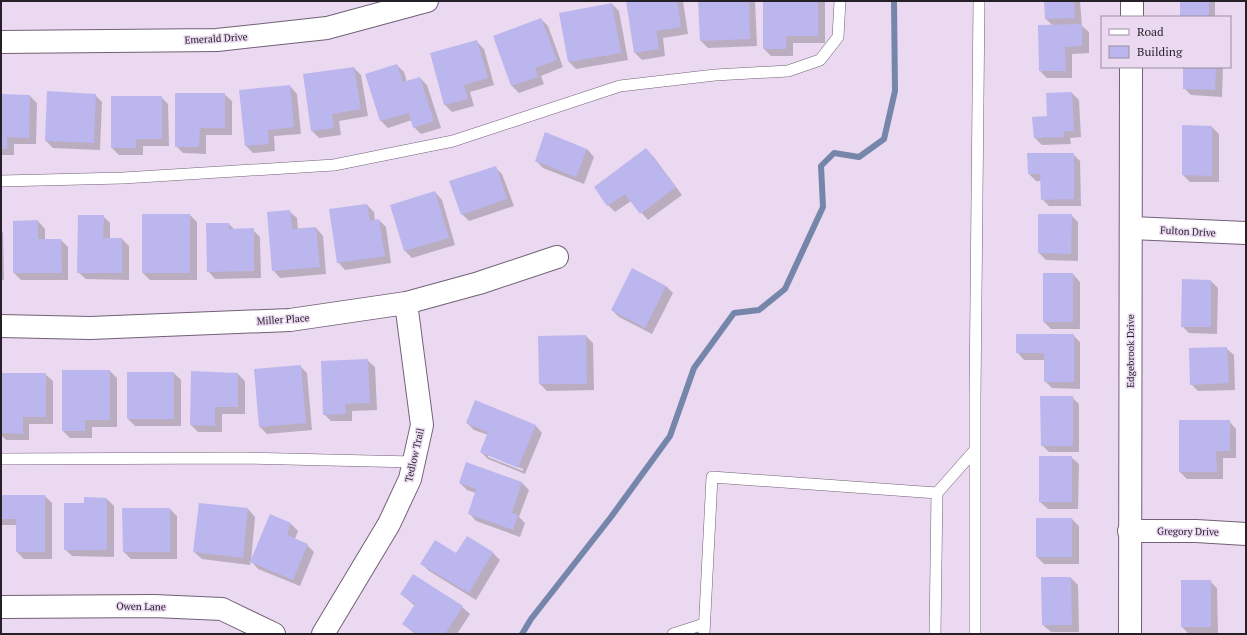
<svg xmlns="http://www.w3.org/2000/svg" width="1247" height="635" font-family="'PT Serif',serif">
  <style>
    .shadow { fill: #0003; fill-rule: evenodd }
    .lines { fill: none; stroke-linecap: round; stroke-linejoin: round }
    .stream { stroke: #7686ab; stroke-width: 6 }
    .building { fill: #bbb6ed }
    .lane-casing { stroke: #716176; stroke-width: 12 }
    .street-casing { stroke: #716176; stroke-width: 24 }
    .secondary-casing { stroke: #716176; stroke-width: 24 }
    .lane { stroke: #fff; stroke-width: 11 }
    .street { stroke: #fff; stroke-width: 22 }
    .secondary { stroke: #fff; stroke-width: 22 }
    .labels { text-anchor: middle; stroke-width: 3; stroke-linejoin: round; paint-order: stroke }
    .street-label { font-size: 10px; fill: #251f27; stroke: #ead9f0 }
  </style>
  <rect width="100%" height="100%" fill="#ead9f0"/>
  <!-- shadow -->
  <path class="shadow" d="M627,1H683L688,34L663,38L665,56L642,60L635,53Z
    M699,1H755L757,46L708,48L701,41Z
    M764,1H825V43H793V56H771L764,49Z
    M1045,1H1080L1082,26L1089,32V53L1072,54V78H1047L1040,71L1053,26L1046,19Z
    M1181,1H1215V17H1181Z
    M612,4L619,11L628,60L576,69L569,62Z
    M541,19L548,26L563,67L541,76L544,84L519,93L512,86L494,36Z
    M477,42L484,49L494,85L470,92L474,106L452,112L445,105L431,54Z
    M397,65L404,72L407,82L420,78L427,85L441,128L421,134L414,127L412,120L388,128L381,121Z
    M1184,67H1223L1222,97L1191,95L1184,88Z
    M354,68L361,75L368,116L339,121L341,135L319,138L312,131Z
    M290,86L297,94L301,134L274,136L275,151L253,153L245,145Z
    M1072,93L1079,100L1081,137L1070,138L1071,144L1042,145L1035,138L1048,117Z
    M224,94L232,101V135H206V154L183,153L176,146Z
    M1,95L30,96L37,103L36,144H14V155H1Z
    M95,95L102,102L100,150L53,148L46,141Z
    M112,97H161L168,104L169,146H143V155H119L112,148Z
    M1212,127L1219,134V182H1190L1183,175Z
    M587,149L594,157L584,184L543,168L536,161Z
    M646,149L653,156L682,195L648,220L631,201L615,212L608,205L595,187Z
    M1028,154H1073L1080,161L1081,206H1049L1042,199L1041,181H1036L1029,174Z
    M495,167L502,174L514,206L469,221L462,214Z
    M435,192L442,200L455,245L412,258L405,251Z
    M367,205L374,212L375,221L379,220L386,227L391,263L345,270L338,262Z
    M289,211L297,218L298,230L316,228L323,236L326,274L280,278L273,270Z
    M190,215L197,222V280H150L143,273Z
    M1071,215L1078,222V261L1046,260L1039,253Z
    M103,216L110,223V239H122L129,246V280L86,279L78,272Z
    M38,221L45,229V240H61L68,247V280H21L14,273Z
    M229,224L235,230H253L260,237L261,278L215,279L208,271Z
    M1,230L3,233L4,280H1Z
    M1073,274L1080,282V329H1051L1044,322Z
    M1211,281L1218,288L1217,334L1189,333L1182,326Z
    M666,286L673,293L652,334L619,317L612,310Z
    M1073,335L1080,342V389L1052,388L1045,381V360H1024L1017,352Z
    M586,336L593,343L594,390L547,391L540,384Z
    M1226,348L1234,355L1235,390L1198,391L1191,384Z
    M367,360L375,367L377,410L352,411V421H331L324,414Z
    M300,366L307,373L312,430L267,434L260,427Z
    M110,371L117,378V427H92V438H70L63,431Z
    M128,373H174L181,380V426H135L128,419Z
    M1,374H45L53,381V424H29V440H6L1,435Z
    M238,374L245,381V414H222V432H198L191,425Z
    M1072,397L1079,404V452H1049L1042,445Z
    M1229,421L1236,429V458H1223V479H1187L1180,472Z
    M467,423L535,425L542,433L525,474L488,459L481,452L488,435L474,430ZM488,455L523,469V471L488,457Z
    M1071,457L1079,464L1078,509H1048L1040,502Z
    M467,464L522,483L529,490L519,517L525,523L520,537L476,521L469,513L476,493L467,490L460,483Z
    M1,496H45L52,503V559H24L17,552V525H2L1,524Z
    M107,499L114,506V557L72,556L65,549Z
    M199,504L248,509L255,517L251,561L270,515L291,524L298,531L295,539L307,545L314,552L300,586L258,569L251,561L250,565L202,559L194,552Z
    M123,509H170L177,516V559H131L124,552Z
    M1072,519L1079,526V564H1044L1037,557Z
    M467,537L493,553L500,560L476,600L429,571L422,564L457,554Z
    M414,575L462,607L470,614L457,634H415L403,624L415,606L401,594Z
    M1071,578L1078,585L1079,632H1051L1043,625Z
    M1210,581L1217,588L1218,634H1189L1182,627Z"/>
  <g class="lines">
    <!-- stream -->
    <path class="stream" d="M522,634L531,619L611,517L670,436L694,368L734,313L759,310L785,289L823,207L821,166L834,153L859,157L884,139L895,91L894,1"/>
  </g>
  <!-- building -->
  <path class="building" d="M626,1H677L681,27L656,31L659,49L634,53Z
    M698,1H749L750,39L700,41Z
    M763,1H818V36H786V49H763Z
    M1044,1H1074L1075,18L1045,19Z
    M1180,1H1209V17H1180Z
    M612,3L621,53L568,62L559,13Z
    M541,18L557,60L535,68L538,77L511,86L493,36Z
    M1082,24V46L1065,47L1066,71H1039L1038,25Z
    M477,40L488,78L464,85L468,99L444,105L430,53Z
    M397,64L403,82L420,77L434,121L413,128L409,113L380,121L365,74Z
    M354,67L361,109L332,114L334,128L311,131L303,74Z
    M1183,67H1216L1215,90L1183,89Z
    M290,85L294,127L268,130L269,144L245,146L239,90Z
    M47,91L96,94L94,143L45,141Z
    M1072,92L1074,131H1064V137L1034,138L1032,117L1047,116L1046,93Z
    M175,93H225V128H200L199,147H175Z
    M1,94L30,95L29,138L7,137V149H1Z
    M111,96H162V139H136V148H111Z
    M1182,125L1212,126V176L1182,175Z
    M545,132L587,149L576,177L535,161Z
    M646,148L676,187L640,214L625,194L607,206L594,187Z
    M1027,153H1074V199L1041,200L1040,174H1028Z
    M496,166L507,199L461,215L449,181Z
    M435,191L449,238L404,251L390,205Z
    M367,204L370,221L379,219L385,256L337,263L329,209Z
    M290,210L292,229L316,227L320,267L272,271L267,212Z
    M142,214H190V273H142Z
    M1038,214H1072L1071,254L1038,253Z
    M78,215H104L103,238H122V273H77Z
    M38,220V239H61L62,273H13V221Z
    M206,223H229V229L254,228V271L207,272Z
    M632,268L666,286L645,328L611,310Z
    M1043,273H1073V322H1043Z
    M1182,279L1211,280V327H1181Z
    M1016,334H1074V382H1044V353H1016Z
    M586,335L587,384H539L538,336Z
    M1227,347L1229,383L1190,385L1189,348Z
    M368,359L370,403L345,404L346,414L323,415L321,361Z
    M301,365L306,423L259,427L254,369Z
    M62,370H110V420H85V431H62Z
    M191,371L238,373V407H215V426L190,425Z
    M127,372H174V419H127Z
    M1,373H46V417H23V434L1,433Z
    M1040,396H1073V446H1041Z
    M475,400L536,425L518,468L480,452L488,432L466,423Z
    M1179,420H1230V451H1216L1217,472H1179Z
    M1039,456H1072V502H1039Z
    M466,462L522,482L512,513L518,515L513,530L468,514L476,489L459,483Z
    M1,495H45V552H16V519H1Z
    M84,497L107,498V550H64V503H84Z
    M199,503L248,508L243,558L193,552Z
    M122,508H170V552H123Z
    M270,514L291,523L287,535L308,544L293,580L250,562Z
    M1036,518H1072V557H1036Z
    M467,536L493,552L469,593L420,564L435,540L456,553Z
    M413,574L463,606L445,634H417L402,624L415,604L400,594Z
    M1041,577H1071L1072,625H1042Z
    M1181,580H1211V627H1181Z"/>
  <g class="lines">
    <defs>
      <path id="lane" d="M1,181L123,178L334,165L453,141L620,86L715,75L788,71L820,60L838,37L840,1
        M1,459L241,458L414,462
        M937,493L975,450
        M673,634L704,624
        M704,634L712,477L937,493L935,634
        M975,634V396L979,1"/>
      <path id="street" d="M1,42L217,40L327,28L427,1
        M1131,228L1246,233
        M1,326L90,328L290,320L406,303L479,283L557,257
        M1129,531H1196L1246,534
        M1,607L154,606L222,609L274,634
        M323,634L389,524L410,479L422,425L406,303"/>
      <path id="secondary" d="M1132,17V1
        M1130,634L1131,67"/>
    </defs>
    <!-- lane casing -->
    <use href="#lane" class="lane-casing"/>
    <!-- street casing -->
    <use href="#street" class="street-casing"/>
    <!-- secondary casing -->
    <use href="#secondary" class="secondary-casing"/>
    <!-- lane -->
    <use href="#lane" class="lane"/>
    <!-- street -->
    <use href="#street" class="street"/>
    <!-- secondary -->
    <use href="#secondary" class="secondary"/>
  </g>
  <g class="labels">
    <!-- street labels -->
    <g class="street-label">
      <text transform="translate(216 38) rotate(-3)" y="4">Emerald Drive</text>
      <text transform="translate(1188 231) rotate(3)" y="4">Fulton Drive</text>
      <text transform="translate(283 319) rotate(-4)" y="4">Miller Place</text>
      <text transform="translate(1130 351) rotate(-90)" y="4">Edgebrook Drive</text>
      <text transform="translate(414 455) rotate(-77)" y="4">Tedlow Trail</text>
      <text transform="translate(1188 531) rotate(1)" y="4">Gregory Drive</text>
      <text transform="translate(141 606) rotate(1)" y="4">Owen Lane</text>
    </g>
  </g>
  <!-- border -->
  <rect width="1247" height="635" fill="none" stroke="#251f27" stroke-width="4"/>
  <!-- legend -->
  <rect x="1101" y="16" width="130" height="52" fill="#ead9f0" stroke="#9b8fa0"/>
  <rect x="1109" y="29" width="20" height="6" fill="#ffffff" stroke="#9b8fa0"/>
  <text x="1137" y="36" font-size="12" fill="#251f27">Road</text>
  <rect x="1109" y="46" width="20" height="12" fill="#bbb6ed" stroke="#9b8fa0"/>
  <text x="1137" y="56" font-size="12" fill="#251f27">Building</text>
</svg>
